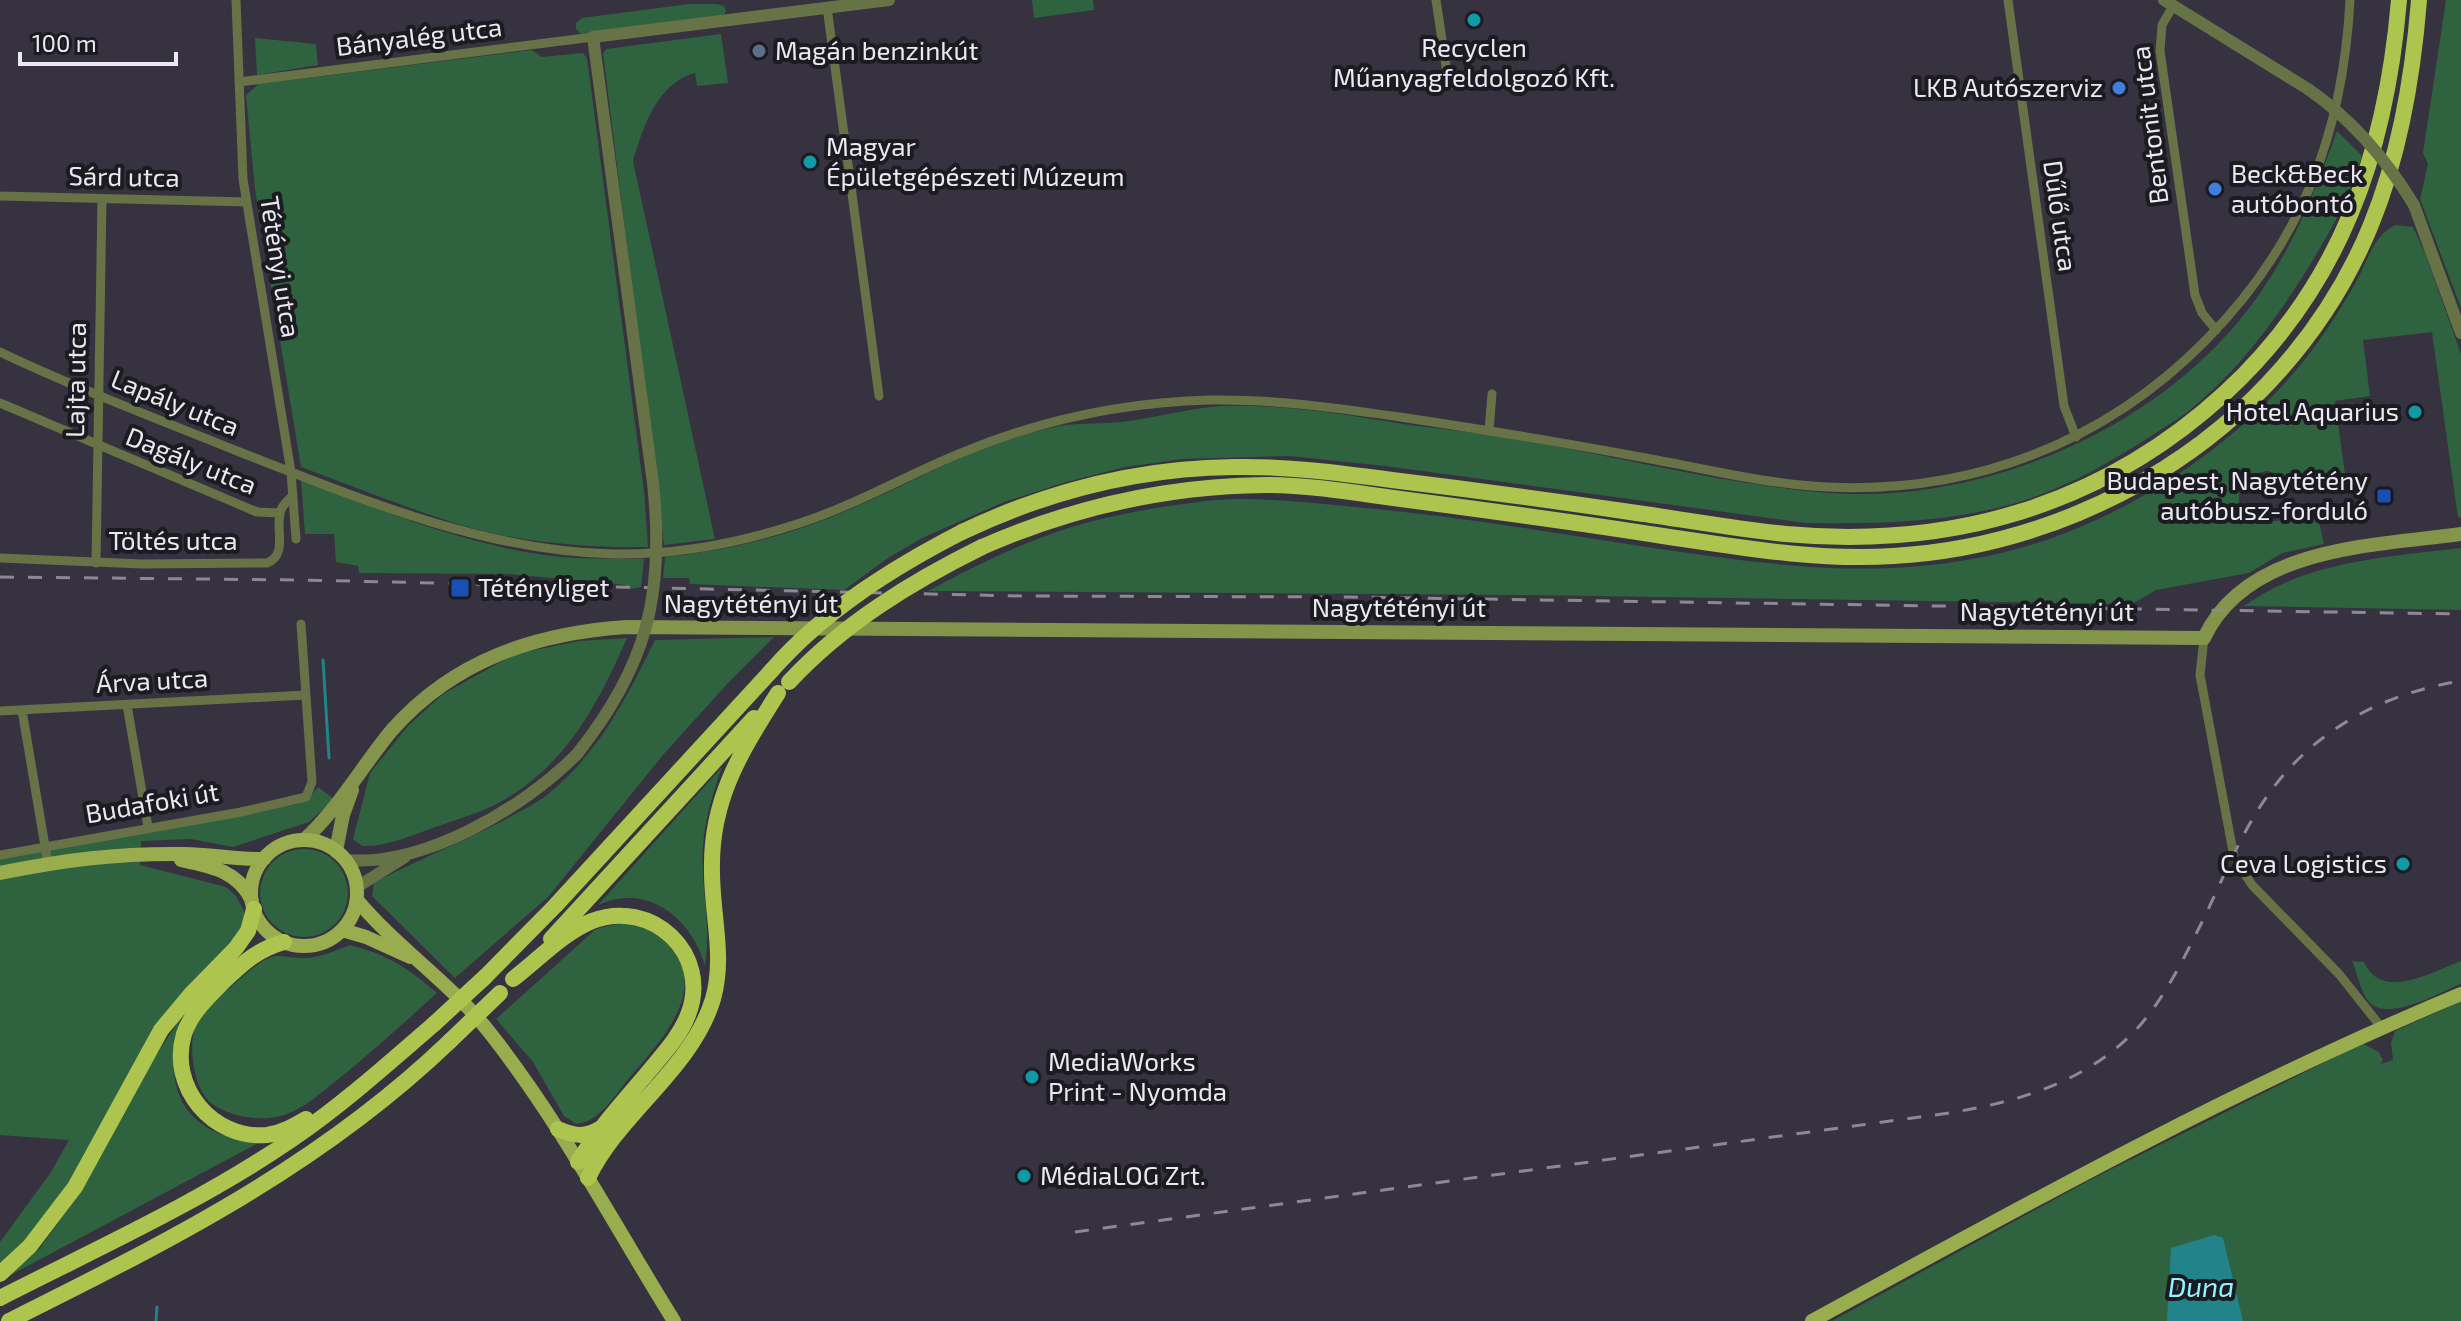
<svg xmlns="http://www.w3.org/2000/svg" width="2461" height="1321" font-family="'Exo 2',sans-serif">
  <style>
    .green { fill: #2f623e }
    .water { fill: #23838b }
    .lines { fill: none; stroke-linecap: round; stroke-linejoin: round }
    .stream { stroke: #23838b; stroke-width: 3 }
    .minor { stroke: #677246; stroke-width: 9 }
    .tertiary { stroke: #677246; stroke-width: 12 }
    .secondary { stroke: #84944b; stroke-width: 14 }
    .primary { stroke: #99ad4e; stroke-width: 14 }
    .motorway { stroke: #adc54f; stroke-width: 16 }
    .rail { stroke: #8c8995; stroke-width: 3; stroke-dasharray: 14 14; stroke-linecap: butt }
    .tertiary-bridge { stroke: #677246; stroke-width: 12 }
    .motorway-bridge { stroke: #adc54f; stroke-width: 16 }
    .culture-dot { fill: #0f9aa8; stroke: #1c1b21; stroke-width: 3 }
    .service-dot { fill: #5c6f8a; stroke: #1c1b21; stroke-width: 3 }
    .shop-dot { fill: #3f7fe0; stroke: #1c1b21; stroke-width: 3 }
    .transit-dot { fill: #1a4fb4; stroke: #1c1b21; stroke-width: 3 }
    .labels { text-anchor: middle; stroke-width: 8; stroke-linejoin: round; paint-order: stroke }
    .street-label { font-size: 26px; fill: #eae8f1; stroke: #1c1b21 }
    .poi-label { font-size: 26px; fill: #eae8f1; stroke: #1c1b21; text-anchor: start }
    .water-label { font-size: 28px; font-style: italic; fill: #92f3fd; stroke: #1c1b21 }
  </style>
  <rect width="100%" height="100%" fill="#363240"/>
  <!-- green -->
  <path class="green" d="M1032,0H1093L1094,10L1034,18Z
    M2446,0H2461V308L2420,199L2428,164L2423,153Z
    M689,4H717L724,6L726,11L721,19L581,34L576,29V23L582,18Z
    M721,34L728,83L697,86L695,73C657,83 643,128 633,161L715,539L664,545L603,53L606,49Z
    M255,38L316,44L318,65L257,75Z
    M532,50L542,57L583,53L587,58L644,491L648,547C587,548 524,543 464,526C409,509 355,487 301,467L255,189L246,95L259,84Z
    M2337,131L2362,156C2351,196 2331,230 2310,265C2277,318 2240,369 2191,409C2179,419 2164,427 2151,436C2109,463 2064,489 2016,503C1947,523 1877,524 1806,523L1385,466L1289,456L1183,459L1125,467L1066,482L1004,502L922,538L888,558L844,590L690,584L689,578H663L665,557C722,551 776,539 829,518C891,494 947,460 1010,439C1027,434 1047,428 1065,425C1083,423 1102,424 1121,422C1155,418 1189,408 1223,406C1286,404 1349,415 1410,425C1441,429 1473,432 1504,437C1608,454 1712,482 1818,492C1974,508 2156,432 2250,307C2291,253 2314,194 2337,131Z
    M2395,225L2413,227L2425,253L2461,354V517L2458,518L2432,332L2363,340L2370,396L2335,401L2347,489L2335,490L2267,471C2241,474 2226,506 2254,519C2267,526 2302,516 2317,513L2324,544L2282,553L2249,573L2156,590L2132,604L1518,595L928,591C969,569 1010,548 1054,533C1102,516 1156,507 1206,501C1251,496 1300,502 1345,506C1450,515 1555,533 1660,549C1780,566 1880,581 2001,553C2121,525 2249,441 2320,339C2332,322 2344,303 2355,284C2367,263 2372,237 2395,225Z
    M301,480C383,511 465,545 552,556C582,560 614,558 644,559L641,587L630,589L626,585L509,574L359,573L358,566L336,562L334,534H305Z
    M2461,548V610L2244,606C2305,561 2388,557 2461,548Z
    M774,637L727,684L663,755L548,897L455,978L372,896L374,883C417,860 463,842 506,819C520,811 536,804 548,794C599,753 627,697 655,640Z
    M627,638C598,704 567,764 502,801C481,813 455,820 433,828C410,836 386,847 362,846L353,839L370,773L408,726L443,694L515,654L579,641Z
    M722,767C713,793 705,818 703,846C700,887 712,923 705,966C692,918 647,882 598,905Z
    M318,787L334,799L309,822L233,847L191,839L141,841L140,865L226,887L236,896L244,911V925L238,937L204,972L92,1152L37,1229L0,1265V1242L51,1172L69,1140L0,1135V859L297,804L307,801Z
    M260 893a44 44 0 1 1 88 0a44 44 0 1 1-88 0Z
    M624,922C645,925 658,932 671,948C709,992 659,1043 630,1077C616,1094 600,1122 576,1124L564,1116L533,1062L496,1019L596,929Z
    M350,945C388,955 407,967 437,993C404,1023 371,1053 336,1081C319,1094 302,1111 280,1116C259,1122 228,1116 211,1103C193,1089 187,1042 197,1023C205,1008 248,970 263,961C279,951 288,959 304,958C320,958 336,950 350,945Z
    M2352,961L2364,962C2382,1002 2431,972 2461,961V984C2440,992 2390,1022 2370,1003C2361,994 2357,972 2352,961Z
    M2461,1001V1321H1832L2088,1181L2357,1046L2364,1044L2379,1052L2383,1060L2381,1064L2393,1060L2391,1043L2395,1031Z
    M182,1016C168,1064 167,1114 223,1135C235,1139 248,1140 260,1142L7,1277L40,1248L77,1197L151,1063Z"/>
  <!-- water -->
  <path class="water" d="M2214,1235L2223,1238L2243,1321H2167L2171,1248Z"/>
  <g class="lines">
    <!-- stream -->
    <path class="stream" d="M323,660L329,758
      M156,1321L157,1307"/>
    <!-- minor -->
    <path class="minor" d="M236,0L243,179L291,472L296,539
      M1436,0L1449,86
      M2008,0L2064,406L2076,437
      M2173,6L2162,25L2160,51L2195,295L2202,313L2216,330
      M827,7L879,396
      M239,82L593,37
      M0,196L247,202
      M0,352C78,389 158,419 237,451C355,497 486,552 614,554C677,555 740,543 800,523C856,505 907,475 961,453C1040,420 1126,402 1211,400C1275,399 1337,408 1400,417C1480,429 1560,442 1640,457C1702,468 1765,484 1827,487C1972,494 2105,443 2206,340C2301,244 2343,134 2350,0
      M0,403L257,512L280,513
      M1489,431L1492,394
      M0,558L142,564L267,563C289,554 274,528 281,510C283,504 289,500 293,495
      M96,563L102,199
      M2204,638L2200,675L2234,857L2252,885L2339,974L2381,1027
      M127,705L148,827
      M22,710L48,864
      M0,711L306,695
      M0,855L241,812L306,797L312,782L301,624"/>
    <!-- tertiary -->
    <path class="tertiary" d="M2164,0L2308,89
      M2414,205L2461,333
      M653,483L593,37L889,0
      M346,860C423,867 524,808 577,754
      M357,887L405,857"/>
    <!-- secondary -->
    <path class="secondary" d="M304,840C339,808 362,766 392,730C454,660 536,633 627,627L2204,638C2247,546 2375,546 2461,534
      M336,851L343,815L352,790"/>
    <!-- primary -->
    <path class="primary" d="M251 893a53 53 0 1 1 106 0a53 53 0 1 1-106 0Z
      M181,860C210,866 239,871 252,901
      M0,873C64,860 118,853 184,854C211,854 237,860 264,859
      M357,900C397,948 451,983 490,1033C561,1123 614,1225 674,1321
      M342,930L366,937L410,957
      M1812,1321C2024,1205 2237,1087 2461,994"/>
    <!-- motorway -->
    <path class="motorway" d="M962,532C1048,491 1139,468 1234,467C1287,466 1340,473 1392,480C1474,490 1556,501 1637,513C1687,520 1736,529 1786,534C1951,549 2102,506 2225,393C2341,286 2386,153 2399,0
      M982,547C1073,507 1166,486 1266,485C1316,485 1367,495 1416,501C1499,512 1581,523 1663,536C1738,547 1816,561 1893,556C2019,549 2145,497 2239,412C2364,297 2406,165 2419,0
      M551,939L754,718
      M284,942C258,949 243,963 224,981C208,998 192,1011 184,1034C168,1087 213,1140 267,1135C282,1133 294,1126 306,1119
      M485,977L555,906L772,670
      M513,979C538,960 563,933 592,921C652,898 712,954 688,1015C680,1036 664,1053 650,1070C625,1100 598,1129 578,1162
      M558,1129C574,1136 585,1138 601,1128
      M588,1178C618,1114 692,1069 713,999C725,957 712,915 712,872C710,799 741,752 778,693
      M0,1274L30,1246L75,1187L161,1030L191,994L236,948L248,931L254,909
      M0,1298C98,1248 200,1202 291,1140C342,1105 388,1064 434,1024
      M9,1321C169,1241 320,1166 450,1041"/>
    <!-- rail -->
    <path class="rail" d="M0,577L300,580L1022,596L1349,597L2461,614
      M1075,1232L1942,1114C2016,1103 2091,1082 2142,1023C2167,993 2184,958 2201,924C2219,888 2234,849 2255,815C2300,738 2374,695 2461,681"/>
    <!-- tertiary-bridge -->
    <path class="tertiary-bridge" d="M2308,89C2353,120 2386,159 2414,205
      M577,754C647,666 665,595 653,483"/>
    <!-- motorway-bridge -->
    <path class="motorway-bridge" d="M772,670C824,611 892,568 962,532
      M789,682C843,624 911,582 982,547
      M434,1024L485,977
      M450,1041L500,993"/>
  </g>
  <!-- markers -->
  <g class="culture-dot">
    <circle cx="1474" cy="20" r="8"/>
    <circle cx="810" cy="162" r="8"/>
    <circle cx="2415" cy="412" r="8"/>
    <circle cx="2403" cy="864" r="8"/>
    <circle cx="1032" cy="1077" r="8"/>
    <circle cx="1024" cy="1176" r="8"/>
  </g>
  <circle class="service-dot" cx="759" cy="51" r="8"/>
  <g class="shop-dot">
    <circle cx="2119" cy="88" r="8"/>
    <circle cx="2215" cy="189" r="8"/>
  </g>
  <g class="transit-dot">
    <rect x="2376" y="488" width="16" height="16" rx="4"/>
    <rect x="450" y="578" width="20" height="20" rx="4"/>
  </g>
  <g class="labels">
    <!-- street labels -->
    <g class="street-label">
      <text transform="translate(419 37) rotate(-7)" y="9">Bányalég utca</text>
      <text transform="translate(2150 125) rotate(-97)" y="9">Bentonit utca</text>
      <text transform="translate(124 177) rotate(1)" y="9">Sárd utca</text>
      <text transform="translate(2060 216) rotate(82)" y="9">Dűlő utca</text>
      <text transform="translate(280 267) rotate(81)" y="9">Tétényi utca</text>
      <text transform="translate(76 380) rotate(-89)" y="9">Lajta utca</text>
      <text transform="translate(175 403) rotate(22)" y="9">Lapály utca</text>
      <text transform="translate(191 461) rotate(22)" y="9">Dagály utca</text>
      <text x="173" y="550">Töltés utca</text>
      <text x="751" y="613">Nagytétényi út</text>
      <text x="1399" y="617">Nagytétényi út</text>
      <text x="2047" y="621">Nagytétényi út</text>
      <text transform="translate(152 681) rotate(-3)" y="9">Árva utca</text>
      <text transform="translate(152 803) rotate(-10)" y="9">Budafoki út</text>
    </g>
    <!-- poi labels -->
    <g class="poi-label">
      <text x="1474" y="57" text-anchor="middle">Recyclen<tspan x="1474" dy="30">Műanyagfeldolgozó Kft.</tspan></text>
      <text x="775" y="60">Magán benzinkút</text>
      <text x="2103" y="97" text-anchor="end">LKB Autószerviz</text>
      <text x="826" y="156">Magyar<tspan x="826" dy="30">Épületgépészeti Múzeum</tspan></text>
      <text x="2231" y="183">Beck&amp;Beck<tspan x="2231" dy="30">autóbontó</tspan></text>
      <text x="2399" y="421" text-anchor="end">Hotel Aquarius</text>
      <text x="2368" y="490" text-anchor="end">Budapest, Nagytétény<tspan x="2368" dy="30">autóbusz-forduló</tspan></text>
      <text x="478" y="597">Tétényliget</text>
      <text x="2387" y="873" text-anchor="end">Ceva Logistics</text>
      <text x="1048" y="1071">MediaWorks<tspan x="1048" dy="30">Print - Nyomda</tspan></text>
      <text x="1040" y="1185">MédiaLOG Zrt.</text>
    </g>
    <!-- water labels -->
    <g class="water-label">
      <text x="2201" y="1297">Duna</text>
    </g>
  </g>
  <!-- scale -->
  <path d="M20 52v12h156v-12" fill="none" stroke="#eae8f1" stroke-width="4"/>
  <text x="32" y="52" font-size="24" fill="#eae8f1" stroke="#1c1b21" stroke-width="6" paint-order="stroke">100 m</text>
</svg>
